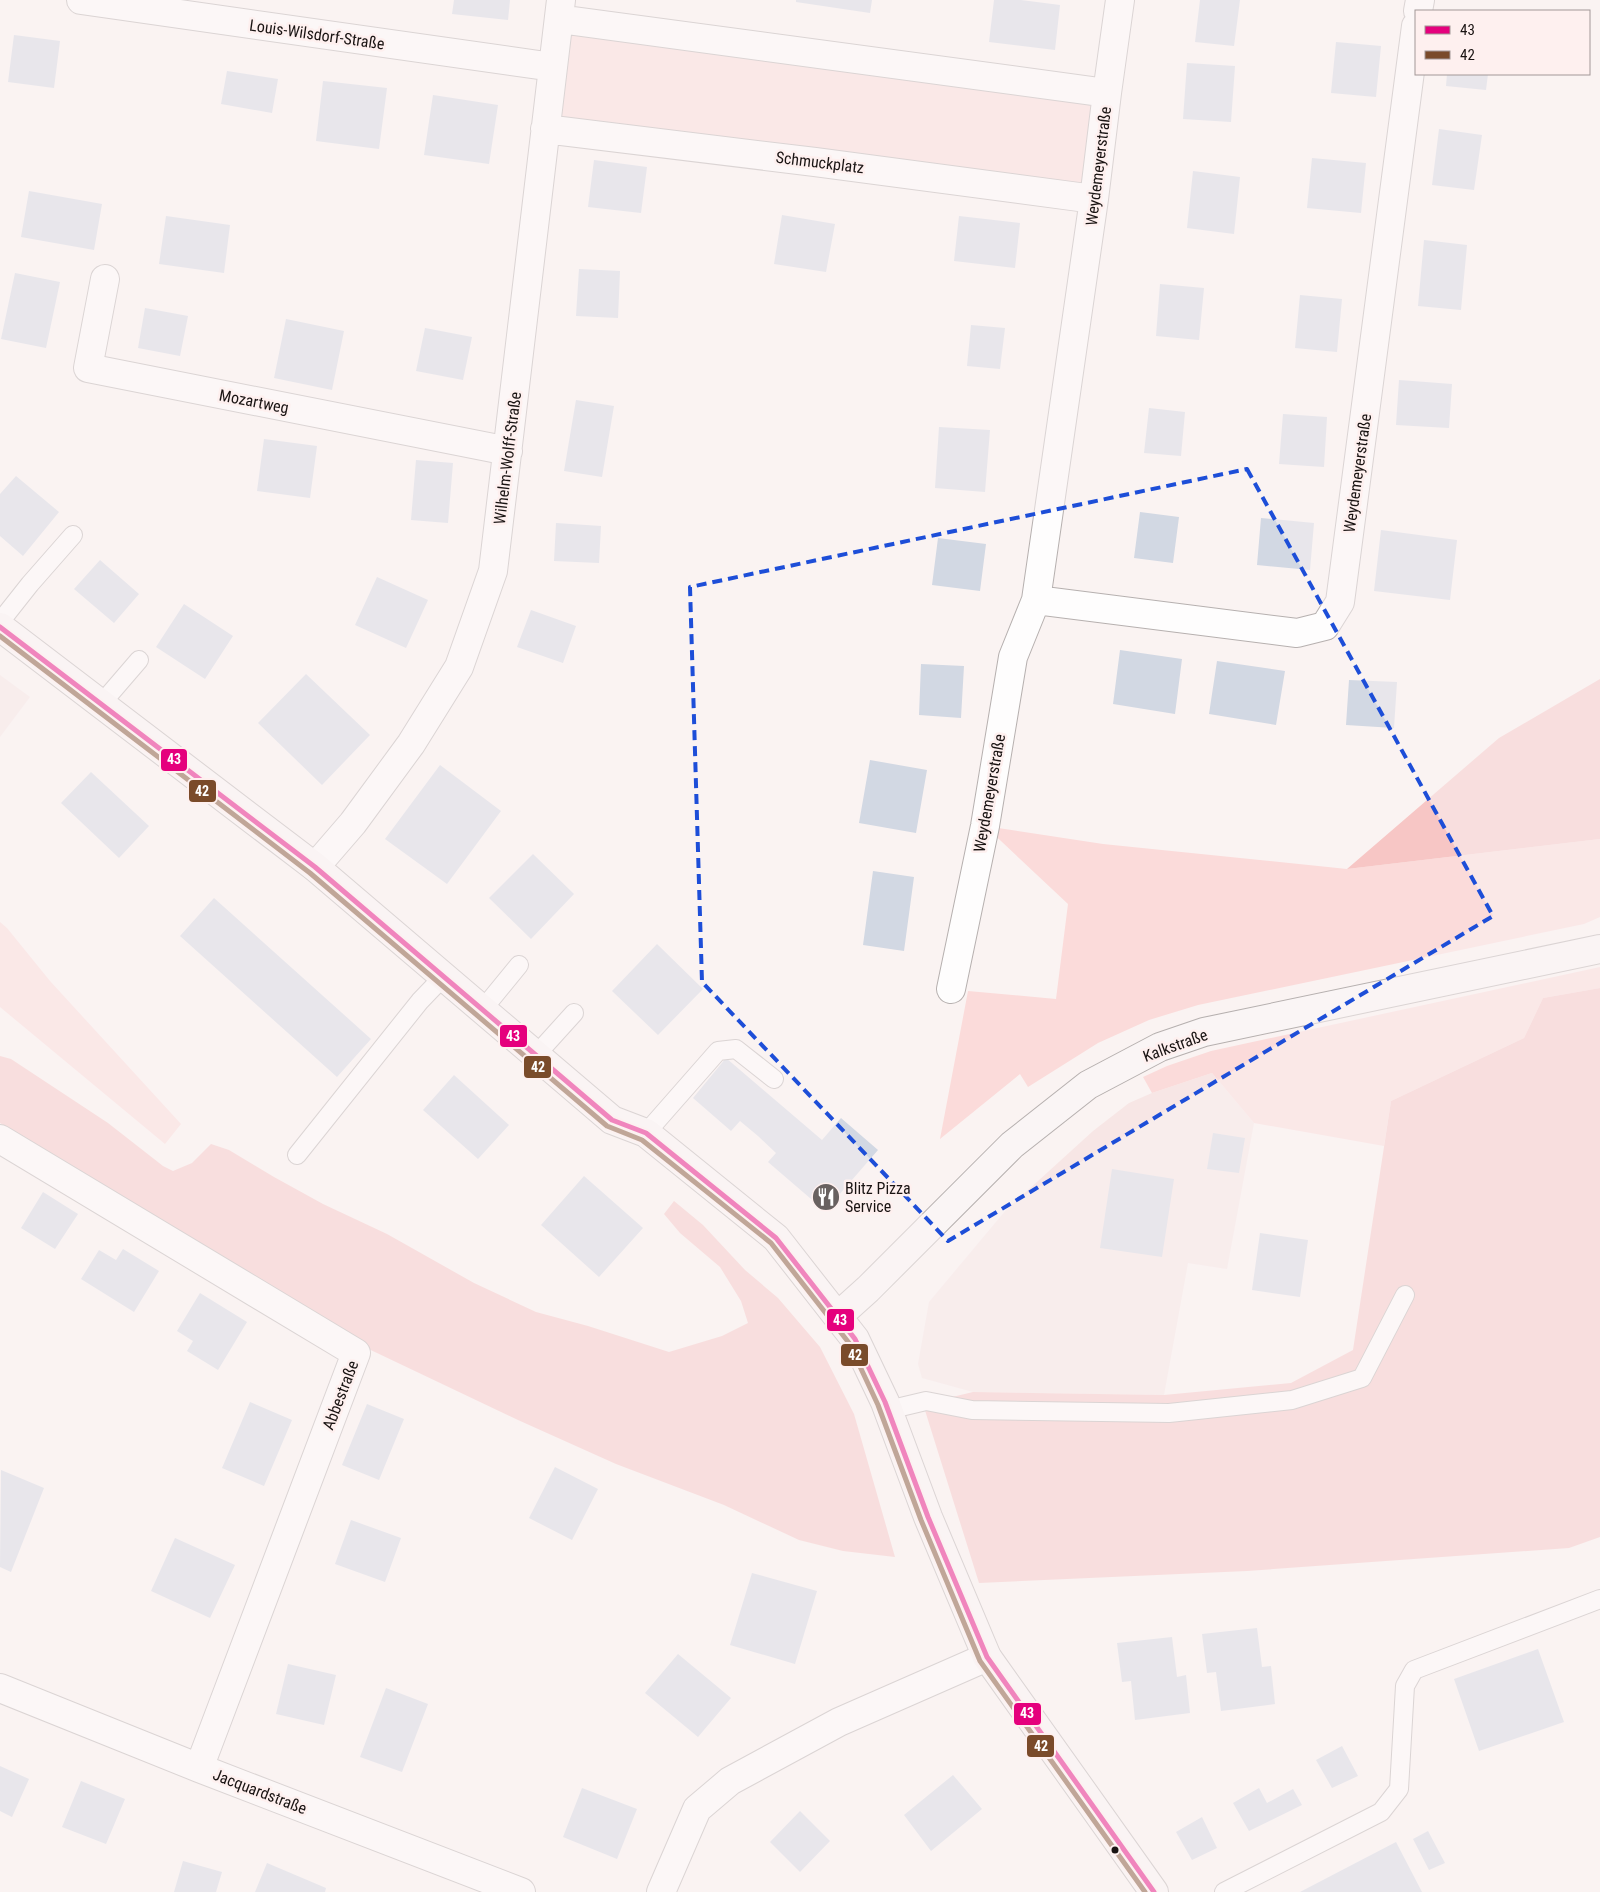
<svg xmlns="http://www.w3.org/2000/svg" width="1600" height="1892" font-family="'Roboto Condensed',sans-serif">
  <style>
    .built { fill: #f7e6e5 }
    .green { fill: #fbdbda }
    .forest { fill: #f7c6c5 }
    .building { fill: #d2d8e3 }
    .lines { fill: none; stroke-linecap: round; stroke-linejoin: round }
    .lane-casing { stroke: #b6b0af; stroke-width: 20 }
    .street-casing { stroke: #b6b0af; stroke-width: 30 }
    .secondary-casing { stroke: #b6b0af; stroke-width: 30 }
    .lane { stroke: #fefdfd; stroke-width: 18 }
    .street { stroke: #fefdfd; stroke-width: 28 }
    .secondary { stroke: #faf5f5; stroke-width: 28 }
    .bus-1-casing { stroke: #fef0ef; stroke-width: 9 }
    .bus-2-casing { stroke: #fef0ef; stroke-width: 9 }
    .bus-1 { stroke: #e5007d; stroke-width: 5 }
    .bus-2 { stroke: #7a4b2a; stroke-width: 5 }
    .marked { fill: none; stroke: #1d4ed8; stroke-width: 4; stroke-dasharray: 10 6; stroke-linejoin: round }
    .bus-dot { fill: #191312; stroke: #fef0ef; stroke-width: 2 }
    .labels { text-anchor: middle; stroke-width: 5; stroke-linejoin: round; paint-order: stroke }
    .street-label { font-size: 16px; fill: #191312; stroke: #fef0ef }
    .poi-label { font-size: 16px; fill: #191312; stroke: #fef0ef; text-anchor: start }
    .line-badge { stroke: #fef0ef; stroke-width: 2 }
    .badge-label { font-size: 14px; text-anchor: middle; font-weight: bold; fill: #fff }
  </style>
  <rect width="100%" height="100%" fill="#faf3f2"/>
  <!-- built -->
  <path class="built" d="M0,675L30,697L0,737Z
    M1212,1073L1254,1123L1227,1269L1188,1263L1164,1395L973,1392L922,1378L918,1364L929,1302L1006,1210L1093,1131L1129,1103L1152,1093Z"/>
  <!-- green -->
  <path class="green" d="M559,19L1107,93L1094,199L545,129Z
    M985,826L1103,844L1347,869L1600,839V917L1584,924L1198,1005L1149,1020L1098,1043L1028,1087L1020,1074L940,1139L968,991L1056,999L1068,904Z
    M0,922L7,928L50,981L181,1124L165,1144L0,1007Z
    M1600,967V988L1543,998L1524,1038L1391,1101L1384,1146L1254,1123L1212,1073L1152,1093L1143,1077L1167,1066L1211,1051Z"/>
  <!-- forest -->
  <path class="forest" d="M1600,679V839L1347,869L1499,738Z
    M1600,988V1537L1569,1548L1247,1571L979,1583L923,1404L973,1392L1164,1395L1291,1383L1353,1350L1391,1101L1524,1038L1543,998Z
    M0,1056L11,1059L108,1123L163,1166L173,1171L192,1163L211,1144L229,1150L274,1177L323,1204L387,1234L474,1283L536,1312L588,1326L669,1352L722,1336L748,1323L741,1301L720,1267L680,1233L664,1214L674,1201L703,1225L745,1270L778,1298L820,1347L854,1414L895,1557L843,1551L799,1540L724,1505L616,1464L518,1420L356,1343L199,1248L0,1123Z"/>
  <!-- building -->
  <path class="building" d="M454,0H510L508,20L452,14Z
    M796,0H872L870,13L796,2Z
    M994,0H1021L1060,5L1055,50L989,42Z
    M1200,0H1240L1234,46L1195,42Z
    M14,35L60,41L54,88L8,82Z
    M1336,42L1381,46L1376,97L1331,93Z
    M1187,63L1235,66L1231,122L1183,119Z
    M227,71L278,79L272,113L221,104Z
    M1447,74H1488L1486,90L1446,86Z
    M323,81L387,88L379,149L316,141Z
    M433,95L498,105L489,164L424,155Z
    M1439,129L1482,135L1474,190L1432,185Z
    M1312,158L1366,163L1361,213L1307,208Z
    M594,160L647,167L641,213L588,207Z
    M1193,171L1240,177L1234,234L1187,228Z
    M29,191L102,204L94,250L21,237Z
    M782,215L835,224L826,272L774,264Z
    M166,216L230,225L224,273L159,264Z
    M959,216L1020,223L1015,268L954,261Z
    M1424,240L1467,245L1461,310L1418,306Z
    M579,269L620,271L618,318L576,316Z
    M15,273L60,282L46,348L1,339Z
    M1160,284L1204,288L1199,340L1156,336Z
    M1300,295L1342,299L1337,352L1295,348Z
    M145,308L188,316L180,356L138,348Z
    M286,319L344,331L332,390L274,378Z
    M971,325L1005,328L1000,369L967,366Z
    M425,328L472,337L463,380L416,371Z
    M1399,380L1452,384L1449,428L1396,425Z
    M576,400L614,406L602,477L564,471Z
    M1149,408L1185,412L1181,456L1144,453Z
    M1283,414L1327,417L1324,467L1279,464Z
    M939,427L990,430L985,492L935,488Z
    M264,439L317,446L310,498L257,491Z
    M416,460L453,463L448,523L411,520Z
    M16,476L59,512L23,556L0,536V494Z
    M1140,512L1179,517L1173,563L1134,558Z
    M1261,518L1314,523L1310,570L1257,565Z
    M556,523L601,526L599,563L554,561Z
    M1381,530L1457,540L1450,600L1374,591Z
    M938,538L986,544L980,591L932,585Z
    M100,560L139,594L114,623L74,589Z
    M377,577L428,600L406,648L355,625Z
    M184,604L233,636L205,679L156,647Z
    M531,610L576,626L563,663L517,647Z
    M1120,650L1182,659L1175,714L1113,704Z
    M1217,661L1285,671L1276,725L1209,714Z
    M921,664L964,666L961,718L919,715Z
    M306,674L370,735L322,785L258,723Z
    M1349,680L1397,682L1394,728L1346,725Z
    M870,760L927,770L916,833L859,823Z
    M440,765L501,811L447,884L385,839Z
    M91,772L149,826L119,858L61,803Z
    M533,854L574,894L531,939L489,898Z
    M873,871L914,877L904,951L863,945Z
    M214,898L371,1039L337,1077L180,936Z
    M657,944L703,989L658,1035L612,991Z
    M726,1058L822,1140L841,1118L878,1150L825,1211L768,1162L776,1153L758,1136L740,1121L731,1131L693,1098Z
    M454,1075L509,1125L478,1159L423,1110Z
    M1213,1133L1245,1138L1239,1173L1207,1169Z
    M1112,1169L1174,1179L1162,1257L1100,1248Z
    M584,1176L643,1228L599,1277L541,1225Z
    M43,1192L78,1214L55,1249L21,1228Z
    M1260,1233L1308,1240L1300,1297L1252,1290Z
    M123,1249L159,1271L134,1312L81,1279L99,1250L116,1260Z
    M200,1293L247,1322L218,1370L187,1351L193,1341L177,1331Z
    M250,1402L292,1420L264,1486L222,1468Z
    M367,1404L404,1419L379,1480L342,1465Z
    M555,1467L598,1489L572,1540L529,1518Z
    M1,1470L44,1488L11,1572L0,1567Z
    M351,1520L401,1538L385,1582L335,1564Z
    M175,1538L235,1565L210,1618L151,1591Z
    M752,1573L817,1591L795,1664L730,1645Z
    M1257,1628L1262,1667L1271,1666L1275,1704L1221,1711L1216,1672L1207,1673L1202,1634Z
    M1172,1637L1177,1677L1186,1675L1190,1713L1135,1720L1131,1681L1122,1682L1117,1643Z
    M1538,1649L1564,1722L1479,1751L1454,1679Z
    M678,1654L731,1698L698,1737L645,1693Z
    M288,1664L336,1675L324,1725L276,1714Z
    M386,1688L428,1704L402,1772L360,1757Z
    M1342,1746L1358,1776L1332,1788L1316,1760Z
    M0,1766L29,1779L12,1817L0,1811Z
    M953,1775L982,1809L931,1851L904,1815Z
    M81,1781L125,1799L106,1844L62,1827Z
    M582,1788L637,1809L617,1859L563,1837Z
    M1259,1788L1267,1803L1293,1789L1302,1805L1249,1831L1233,1803Z
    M800,1811L830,1841L800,1872L770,1842Z
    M1202,1817L1217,1848L1192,1860L1176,1832Z
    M1428,1831L1445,1863L1429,1870L1413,1839Z
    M1396,1842L1422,1892H1300L1346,1868Z
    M183,1861L222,1872L216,1892H174Z
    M267,1863L326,1888L325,1892H255Z"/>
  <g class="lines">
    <defs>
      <path id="lane" d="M0,622L30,584L73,535
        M102,703L139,660
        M483,1009L519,965
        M536,1055L574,1013
        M646,1133L718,1051L736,1049L774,1079
        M297,1155L420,1001L444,976
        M888,1410L926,1401L972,1410L1169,1413L1292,1400L1362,1378L1405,1295
        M1224,1892L1381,1812L1399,1789L1405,1686L1414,1670L1600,1599"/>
      <path id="street" d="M81,0L553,67
        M1418,11L1420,0
        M559,19L1107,93
        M545,129L815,162L1094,199
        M105,279L88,368L508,451
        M1036,600L1297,633L1325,626L1340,602L1416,26
        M315,867L353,823L411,744L459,667L493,571L561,0
        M951,989L985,826L1013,657L1036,600L1094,199L1107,93L1120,0
        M0,1139L356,1353L199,1768
        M0,1688L199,1768L521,1892
        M661,1892L697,1809L730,1781L839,1722L987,1657"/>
      <path id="secondary" d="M0,627L315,867L612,1120L646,1133L776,1238L855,1339L885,1402L928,1517L987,1657L1154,1892
        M838,1316L868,1289L1012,1145L1088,1085L1160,1047L1204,1032L1600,949"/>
    </defs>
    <!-- lane casing -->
    <use href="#lane" class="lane-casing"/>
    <!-- street casing -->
    <use href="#street" class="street-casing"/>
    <!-- secondary casing -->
    <use href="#secondary" class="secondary-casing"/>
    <!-- lane -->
    <use href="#lane" class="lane"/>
    <!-- street -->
    <use href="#street" class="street"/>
    <!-- secondary -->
    <use href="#secondary" class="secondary"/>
    <defs>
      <path id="bus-1" d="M0,627L315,867L612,1120L646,1133L776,1238L855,1339L885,1402L928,1517L987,1657L1154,1892"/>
      <path id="bus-2" d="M0,636L310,873L607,1126L642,1140L771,1243L849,1343L878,1405L921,1520L980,1661L1145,1892"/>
    </defs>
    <!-- bus-1 casing -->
    <use href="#bus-1" class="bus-1-casing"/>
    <!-- bus-2 casing -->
    <use href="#bus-2" class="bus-2-casing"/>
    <!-- bus-1 -->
    <use href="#bus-1" class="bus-1"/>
    <!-- bus-2 -->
    <use href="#bus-2" class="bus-2"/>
  </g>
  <!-- marked area -->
  <path d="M0 0H1600V1892H0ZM1247,469L1493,916L948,1241L702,982L690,587Z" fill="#faf3f2" fill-opacity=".55" fill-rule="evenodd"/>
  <path class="marked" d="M1247,469L1493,916L948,1241L702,982L690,587Z"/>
  <!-- icons -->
  <defs>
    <symbol id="restaurant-disc" viewBox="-11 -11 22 22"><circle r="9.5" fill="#686160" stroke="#fef0ef"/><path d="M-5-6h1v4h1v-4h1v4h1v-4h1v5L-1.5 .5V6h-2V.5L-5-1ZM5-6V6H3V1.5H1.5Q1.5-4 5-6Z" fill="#fff"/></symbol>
  </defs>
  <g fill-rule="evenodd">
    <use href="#restaurant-disc" x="810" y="1181" width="32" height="32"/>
  </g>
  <!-- markers -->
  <circle class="bus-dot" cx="1115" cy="1850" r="4.5"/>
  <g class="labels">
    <!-- street labels -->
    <g class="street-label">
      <text transform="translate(317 34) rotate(8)" y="6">Louis-Wilsdorf-Straße</text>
      <text transform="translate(820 162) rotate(7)" y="6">Schmuckplatz</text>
      <text transform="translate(1098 166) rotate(-83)" y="6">Weydemeyerstraße</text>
      <text transform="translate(254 401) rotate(11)" y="6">Mozartweg</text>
      <text transform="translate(507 458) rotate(-83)" y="6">Wilhelm-Wolff-Straße</text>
      <text transform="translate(1357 473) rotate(-82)" y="6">Weydemeyerstraße</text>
      <text transform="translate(989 793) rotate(-80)" y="6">Weydemeyerstraße</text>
      <text transform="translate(1175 1045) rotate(-20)" y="6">Kalkstraße</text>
      <text transform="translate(340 1395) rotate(-69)" y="6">Abbestraße</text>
      <text transform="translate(260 1791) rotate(21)" y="6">Jacquardstraße</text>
    </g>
    <!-- poi labels -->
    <g class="poi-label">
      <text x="845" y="1194">Blitz Pizza<tspan x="845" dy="18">Service</tspan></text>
    </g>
  </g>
  <g class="line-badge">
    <rect x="160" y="748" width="28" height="24" rx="5" fill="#e5007d"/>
    <rect x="188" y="779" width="29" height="24" rx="5" fill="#7a4b2a"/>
    <rect x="499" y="1024" width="29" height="24" rx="5" fill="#e5007d"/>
    <rect x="523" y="1055" width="29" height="24" rx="5" fill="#7a4b2a"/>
    <rect x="826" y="1308" width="29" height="24" rx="5" fill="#e5007d"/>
    <rect x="840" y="1343" width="29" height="24" rx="5" fill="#7a4b2a"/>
    <rect x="1013" y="1702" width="29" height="24" rx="5" fill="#e5007d"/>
    <rect x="1026" y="1734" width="29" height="24" rx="5" fill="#7a4b2a"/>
  </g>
  <g class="badge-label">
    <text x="174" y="764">43</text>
    <text x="202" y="796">42</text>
    <text x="513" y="1041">43</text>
    <text x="538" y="1072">42</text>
    <text x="840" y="1325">43</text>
    <text x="855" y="1360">42</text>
    <text x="1027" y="1718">43</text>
    <text x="1041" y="1751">42</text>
  </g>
  <!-- legend -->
  <rect x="1415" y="10" width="175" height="65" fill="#fef0ef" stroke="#a29897"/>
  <rect x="1425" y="26" width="25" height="8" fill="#e5007d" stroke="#a29897"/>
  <text x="1460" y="35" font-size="15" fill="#191312">43</text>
  <rect x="1425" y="51" width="25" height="8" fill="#7a4b2a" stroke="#a29897"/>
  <text x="1460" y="60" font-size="15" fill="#191312">42</text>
</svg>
